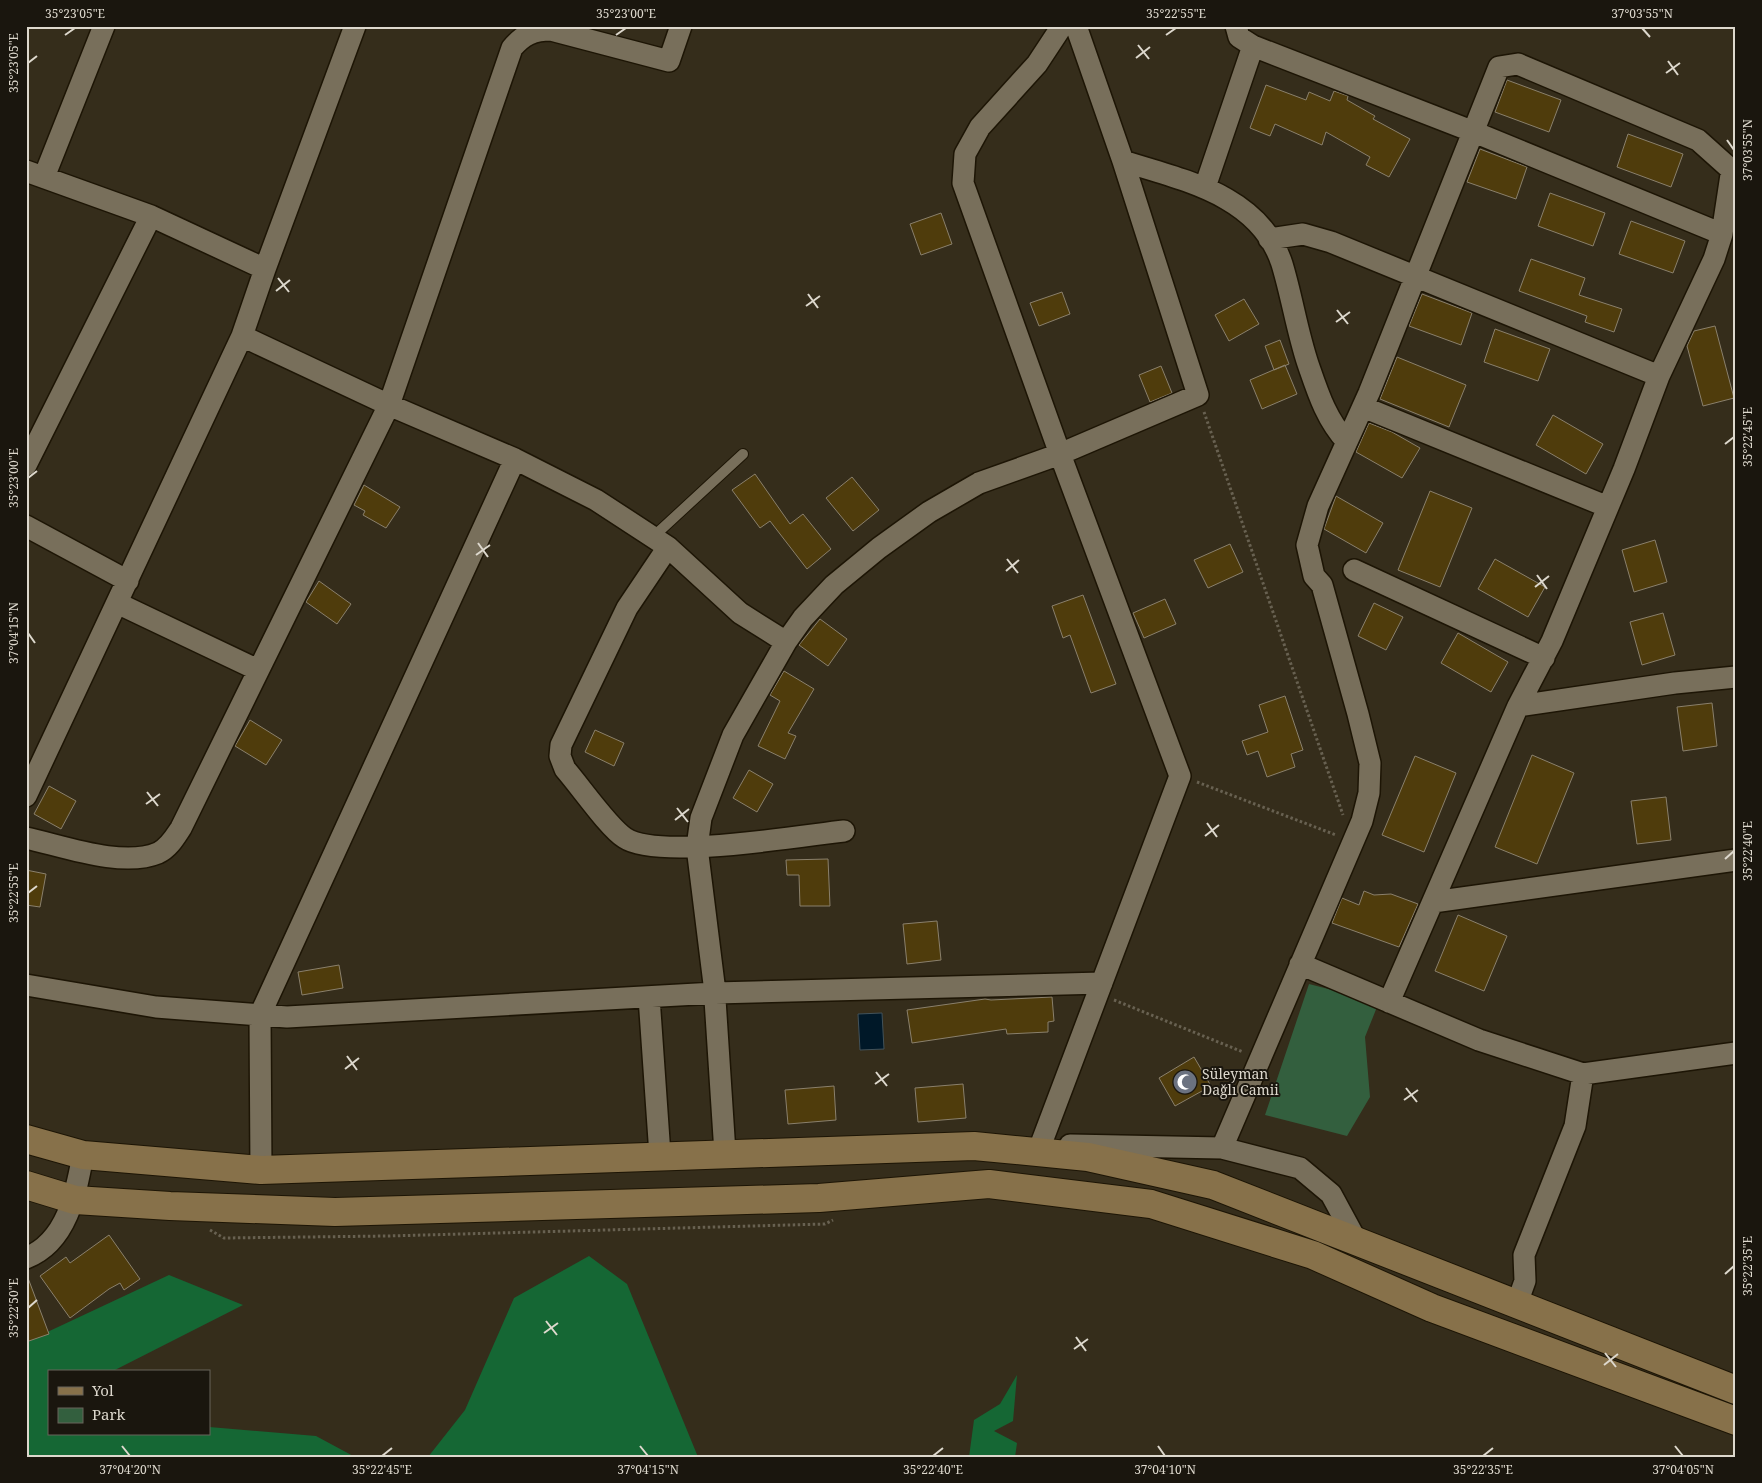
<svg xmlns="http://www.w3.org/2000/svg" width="1762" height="1483" font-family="'Noto Serif',serif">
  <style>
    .green { fill: #335f3e }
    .forest { fill: #156734 }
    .water { fill: #001828; stroke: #42525a }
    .building { fill: #4f3c0c; stroke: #8a806c }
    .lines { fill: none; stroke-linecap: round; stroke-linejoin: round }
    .lane-casing { stroke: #1d1505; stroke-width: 12 }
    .street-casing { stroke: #1d1505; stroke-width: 24 }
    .secondary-casing { stroke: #1d1505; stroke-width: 30 }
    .path { stroke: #686151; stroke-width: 3; stroke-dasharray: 2.5 2.5; stroke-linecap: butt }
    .lane { stroke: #786f5b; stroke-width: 10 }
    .street { stroke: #786f5b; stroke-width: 21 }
    .secondary { stroke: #87714a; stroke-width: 28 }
    .ticks { fill: none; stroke: #ddd8cd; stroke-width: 2 }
    .labels { text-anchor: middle; stroke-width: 4; stroke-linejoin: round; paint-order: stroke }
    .poi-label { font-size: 14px; fill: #ddd8cd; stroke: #1a160e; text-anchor: start }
    .neatline { fill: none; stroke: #ddd8cd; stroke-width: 2 }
    .ticks-label { font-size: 12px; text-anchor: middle; fill: #ddd8cd }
  </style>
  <rect width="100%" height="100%" fill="#352d1b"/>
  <!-- green -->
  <path class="green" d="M1309,984L1379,1002L1365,1037L1370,1097L1347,1136L1265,1115Z"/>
  <!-- forest -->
  <path class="forest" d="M589,1256L627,1284L698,1457H428L465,1410L514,1298Z
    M169,1275L243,1305L111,1372H49V1434H209V1427L221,1428L316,1436L355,1457H26V1342Z
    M1017,1375L1013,1421L994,1431L1017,1443L1015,1457H969L974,1420L1000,1404Z"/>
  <!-- water -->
  <path class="water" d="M882,1013L884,1049L860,1050L858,1014Z"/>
  <!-- building -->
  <path class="building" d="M1507,80L1561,100L1549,132L1495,112Z
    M1266,85L1306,100L1309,92L1330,101L1334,91L1348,96L1347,100L1375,116L1373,119L1410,139L1389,177L1366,165L1370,157L1326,132L1322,145L1275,124L1270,136L1250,128Z
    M1628,134L1683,154L1671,187L1617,167Z
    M1480,149L1527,167L1516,199L1467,182Z
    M1550,193L1605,213L1593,246L1538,226Z
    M941,213L952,244L921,255L910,224Z
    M1631,221L1685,241L1673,273L1619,254Z
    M1531,259L1585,278L1579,295L1622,309L1614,332L1585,322L1587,316L1519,291Z
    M1062,292L1070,314L1039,326L1030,303Z
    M1422,294L1472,313L1461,345L1409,326Z
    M1244,299L1259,324L1229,341L1215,315Z
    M1715,326L1734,398L1703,406L1687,346L1694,331Z
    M1495,329L1550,349L1538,381L1484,362Z
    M1280,340L1289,364L1274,370L1265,346Z
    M1397,357L1466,385L1449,427L1380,399Z
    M1285,365L1297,394L1262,409L1250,380Z
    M1161,366L1172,393L1150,402L1139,375Z
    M1553,415L1603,444L1586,474L1536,445Z
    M1369,423L1392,432L1420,448L1402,478L1356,452Z
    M755,474L790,524L803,514L831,549L807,569L770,521L760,528L732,490Z
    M852,477L879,510L853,531L826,498Z
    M364,485L400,507L386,528L363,515L365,511L354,505Z
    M1430,491L1472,508L1440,587L1398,570Z
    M1336,496L1383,523L1366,553L1324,529Z
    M1655,540L1667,582L1634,592L1622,550Z
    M1230,544L1243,572L1208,588L1194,560Z
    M1495,559L1545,587L1528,617L1478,589Z
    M319,581L351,604L337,624L306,602Z
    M1083,595L1116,684L1091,693L1070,635L1063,638L1052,606Z
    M1165,599L1176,624L1144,638L1133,613Z
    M1374,603L1403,617L1386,650L1358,636Z
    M1663,613L1675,655L1642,665L1630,622Z
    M820,619L847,639L828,666L799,645Z
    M1458,633L1508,662L1491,692L1441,663Z
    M784,671L814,689L788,733L796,736L785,759L758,746L780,701L770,695Z
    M1285,696L1303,750L1291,754L1295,767L1267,777L1258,751L1247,755L1242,741L1268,732L1259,705Z
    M1712,703L1717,746L1683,751L1677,707Z
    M250,720L282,740L266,765L235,746Z
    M595,730L624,743L614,766L585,752Z
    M1532,755L1574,773L1537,864L1495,847Z
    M1415,756L1456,773L1424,852L1382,835Z
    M749,770L773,784L757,812L733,798Z
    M49,786L76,801L61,829L34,814Z
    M1666,797L1671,840L1637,844L1631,801Z
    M828,859L830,906H800L799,875H787L786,860Z
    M26,870L46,874L40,907L26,905Z
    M1364,891L1374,895L1391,894L1418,904L1399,947L1332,923L1342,898L1359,905Z
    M1458,915L1507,936L1484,991L1435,971Z
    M937,921L941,960L907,964L903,924Z
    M339,965L343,988L302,995L298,972Z
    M1052,997L1054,1021L1048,1022V1032L1007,1034L1006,1029L912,1043L907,1010L985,999L991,1000Z
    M1194,1057L1211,1086L1175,1106L1159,1078Z
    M963,1084L966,1118L918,1122L915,1088Z
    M834,1086L836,1120L788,1124L785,1090Z
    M109,1235L140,1279L124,1290L120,1283L109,1289L70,1318L40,1276L66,1257L70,1263Z
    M28,1278L49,1334L26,1342V1279Z"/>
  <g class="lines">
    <defs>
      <path id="lane" d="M653,537L743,454"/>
      <path id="street" d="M1253,46L1474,132L1722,234L1714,259L1659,376L1624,469L1552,641L1518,706L1389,1002
        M1123,161C1183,180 1260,195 1282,264C1292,297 1297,331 1308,364C1318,393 1326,419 1347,442
        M26,171L151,216L265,269
        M44,177L104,26
        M1205,187L1253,46L1239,37L1236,26
        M1722,234L1732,168
        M1269,239L1303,234L1331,242L1659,376
        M242,336L389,405L515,459L596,500L668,547L740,613L786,642
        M1363,407L1608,507
        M26,465L151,216
        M26,526L128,581
        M668,547L627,608L561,745L560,756L565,769C580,786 608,827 625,838C658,860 799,836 844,831
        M1354,570L1544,658
        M117,603L258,670
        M1518,706L1675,683L1736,677
        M26,796L242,336L265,269L355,26
        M26,838C63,846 122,868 158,853C169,848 175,837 181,828L389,405L512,48C523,35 533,30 551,30L669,61L681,26
        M1433,902L1736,860
        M1300,964L1479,1040L1583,1074L1736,1053
        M26,985L156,1007L287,1017L715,993L1102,983
        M649,997L660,1155
        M1041,1144L1180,776L1060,454L963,183L965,154L980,127L1037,64L1062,26
        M1070,1145L1222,1148L1300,1168L1331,1194L1357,1242
        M1222,1148L1362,821L1369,793L1370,763L1358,714L1322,585L1314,576L1307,545L1318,506L1369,393L1499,67L1518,64L1698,140L1736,174
        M725,1153L714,984L697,847L701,818L733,735L786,642L803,618L834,585L879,548L929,512L979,483L1060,454L1198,395L1123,161L1076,26
        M261,1170L260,1015L515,459
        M26,1258C67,1242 76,1193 83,1155
        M1516,1306L1525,1281L1524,1255L1575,1126L1583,1074"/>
      <path id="secondary" d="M26,1139L83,1155L261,1170L974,1146L1088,1157L1213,1185L1736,1390
        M26,1185L75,1200L170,1206L335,1212L819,1198L989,1184L1151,1204L1313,1255L1432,1308L1736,1421"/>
    </defs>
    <!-- lane casing -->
    <use href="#lane" class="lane-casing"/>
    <!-- street casing -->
    <use href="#street" class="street-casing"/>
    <!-- secondary casing -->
    <use href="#secondary" class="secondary-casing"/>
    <!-- path -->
    <path class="path" d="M1204,412L1343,815
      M1197,782L1336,835
      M1114,1000L1243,1052
      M210,1230L224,1238L388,1236L825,1224L833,1220"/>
    <!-- lane -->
    <use href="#lane" class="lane"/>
    <!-- street -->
    <use href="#street" class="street"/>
    <!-- secondary -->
    <use href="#secondary" class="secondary"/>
  </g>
  <!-- ticks -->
  <path class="ticks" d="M1642,28L1650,37M65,35L75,28M616,35L626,28M1166,35L1176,28M1138,45L1149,59M1136,58L1150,47M1668,61L1678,75M28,63L37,56M1666,73L1680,63M1727,140L1734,150M278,278L289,292M276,291L290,280M808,294L818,308M806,306L820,296M1337,310L1348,324M1336,322L1350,312M1725,444L1734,437M28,478L37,471M478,543L488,557M476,555L490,545M1007,559L1018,573M1006,571L1019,560M1537,575L1547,589M1535,587L1549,576M28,633L35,643M147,792L158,806M146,804L160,794M677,808L688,822M675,820L689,809M1207,823L1217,837M1205,836L1219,825M1725,859L1734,851M28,893L37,886M347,1056L357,1070M345,1069L359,1058M876,1072L887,1086M875,1084L889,1074M1406,1088L1417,1102M1404,1100L1418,1090M1725,1274L1734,1266M28,1308L37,1300M546,1321L557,1335M544,1333L558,1323M1076,1337L1086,1351M1074,1349L1088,1339M1605,1353L1616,1367M1604,1365L1618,1354M122,1446L130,1456M640,1446L648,1456M1158,1446L1165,1456M1675,1446L1683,1456M382,1456L392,1448M933,1456L943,1448M1483,1456L1493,1448"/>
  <!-- icons -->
  <defs>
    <symbol id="mosque-disc" viewBox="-11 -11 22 22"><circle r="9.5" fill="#6b7280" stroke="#1a160e"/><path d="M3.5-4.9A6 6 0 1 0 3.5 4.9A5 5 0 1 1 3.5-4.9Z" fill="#fff"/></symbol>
  </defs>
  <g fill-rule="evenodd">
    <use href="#mosque-disc" x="1171" y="1068" width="28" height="28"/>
  </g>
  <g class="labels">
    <!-- poi labels -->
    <g class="poi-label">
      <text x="1202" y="1079">Süleyman<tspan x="1202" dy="16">Dağlı Camii</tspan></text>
    </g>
  </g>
  <!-- border -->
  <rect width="1762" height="1483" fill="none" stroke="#1a160e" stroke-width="55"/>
  <!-- legend -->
  <rect x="48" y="1370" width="162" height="65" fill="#1a160e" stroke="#68645a"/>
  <rect x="58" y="1387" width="25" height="8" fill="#87714a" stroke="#68645a"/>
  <text x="92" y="1396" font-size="15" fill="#ddd8cd">Yol</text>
  <rect x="58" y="1408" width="25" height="15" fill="#335f3e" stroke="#68645a"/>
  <text x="92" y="1420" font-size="15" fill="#ddd8cd">Park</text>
  <rect x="28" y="28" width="1706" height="1428" class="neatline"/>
  <g class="ticks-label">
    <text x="75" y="18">35°23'05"E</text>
    <text x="626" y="18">35°23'00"E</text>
    <text x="1176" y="18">35°22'55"E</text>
    <text x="1642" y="18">37°03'55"N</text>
    <text transform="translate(14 63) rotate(-90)" y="4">35°23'05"E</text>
    <text transform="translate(1748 150) rotate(-90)" y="4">37°03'55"N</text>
    <text transform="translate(1748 437) rotate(-90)" y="4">35°22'45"E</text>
    <text transform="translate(14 478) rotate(-90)" y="4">35°23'00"E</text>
    <text transform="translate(14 633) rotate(-90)" y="4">37°04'15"N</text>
    <text transform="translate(1748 851) rotate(-90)" y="4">35°22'40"E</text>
    <text transform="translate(14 893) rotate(-90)" y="4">35°22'55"E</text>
    <text transform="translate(1748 1266) rotate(-90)" y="4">35°22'35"E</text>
    <text transform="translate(14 1308) rotate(-90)" y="4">35°22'50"E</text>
    <text x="130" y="1474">37°04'20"N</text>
    <text x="382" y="1474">35°22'45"E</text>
    <text x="648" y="1474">37°04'15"N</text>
    <text x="933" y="1474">35°22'40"E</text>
    <text x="1165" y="1474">37°04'10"N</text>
    <text x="1483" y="1474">35°22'35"E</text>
    <text x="1683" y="1474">37°04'05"N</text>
  </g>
</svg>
